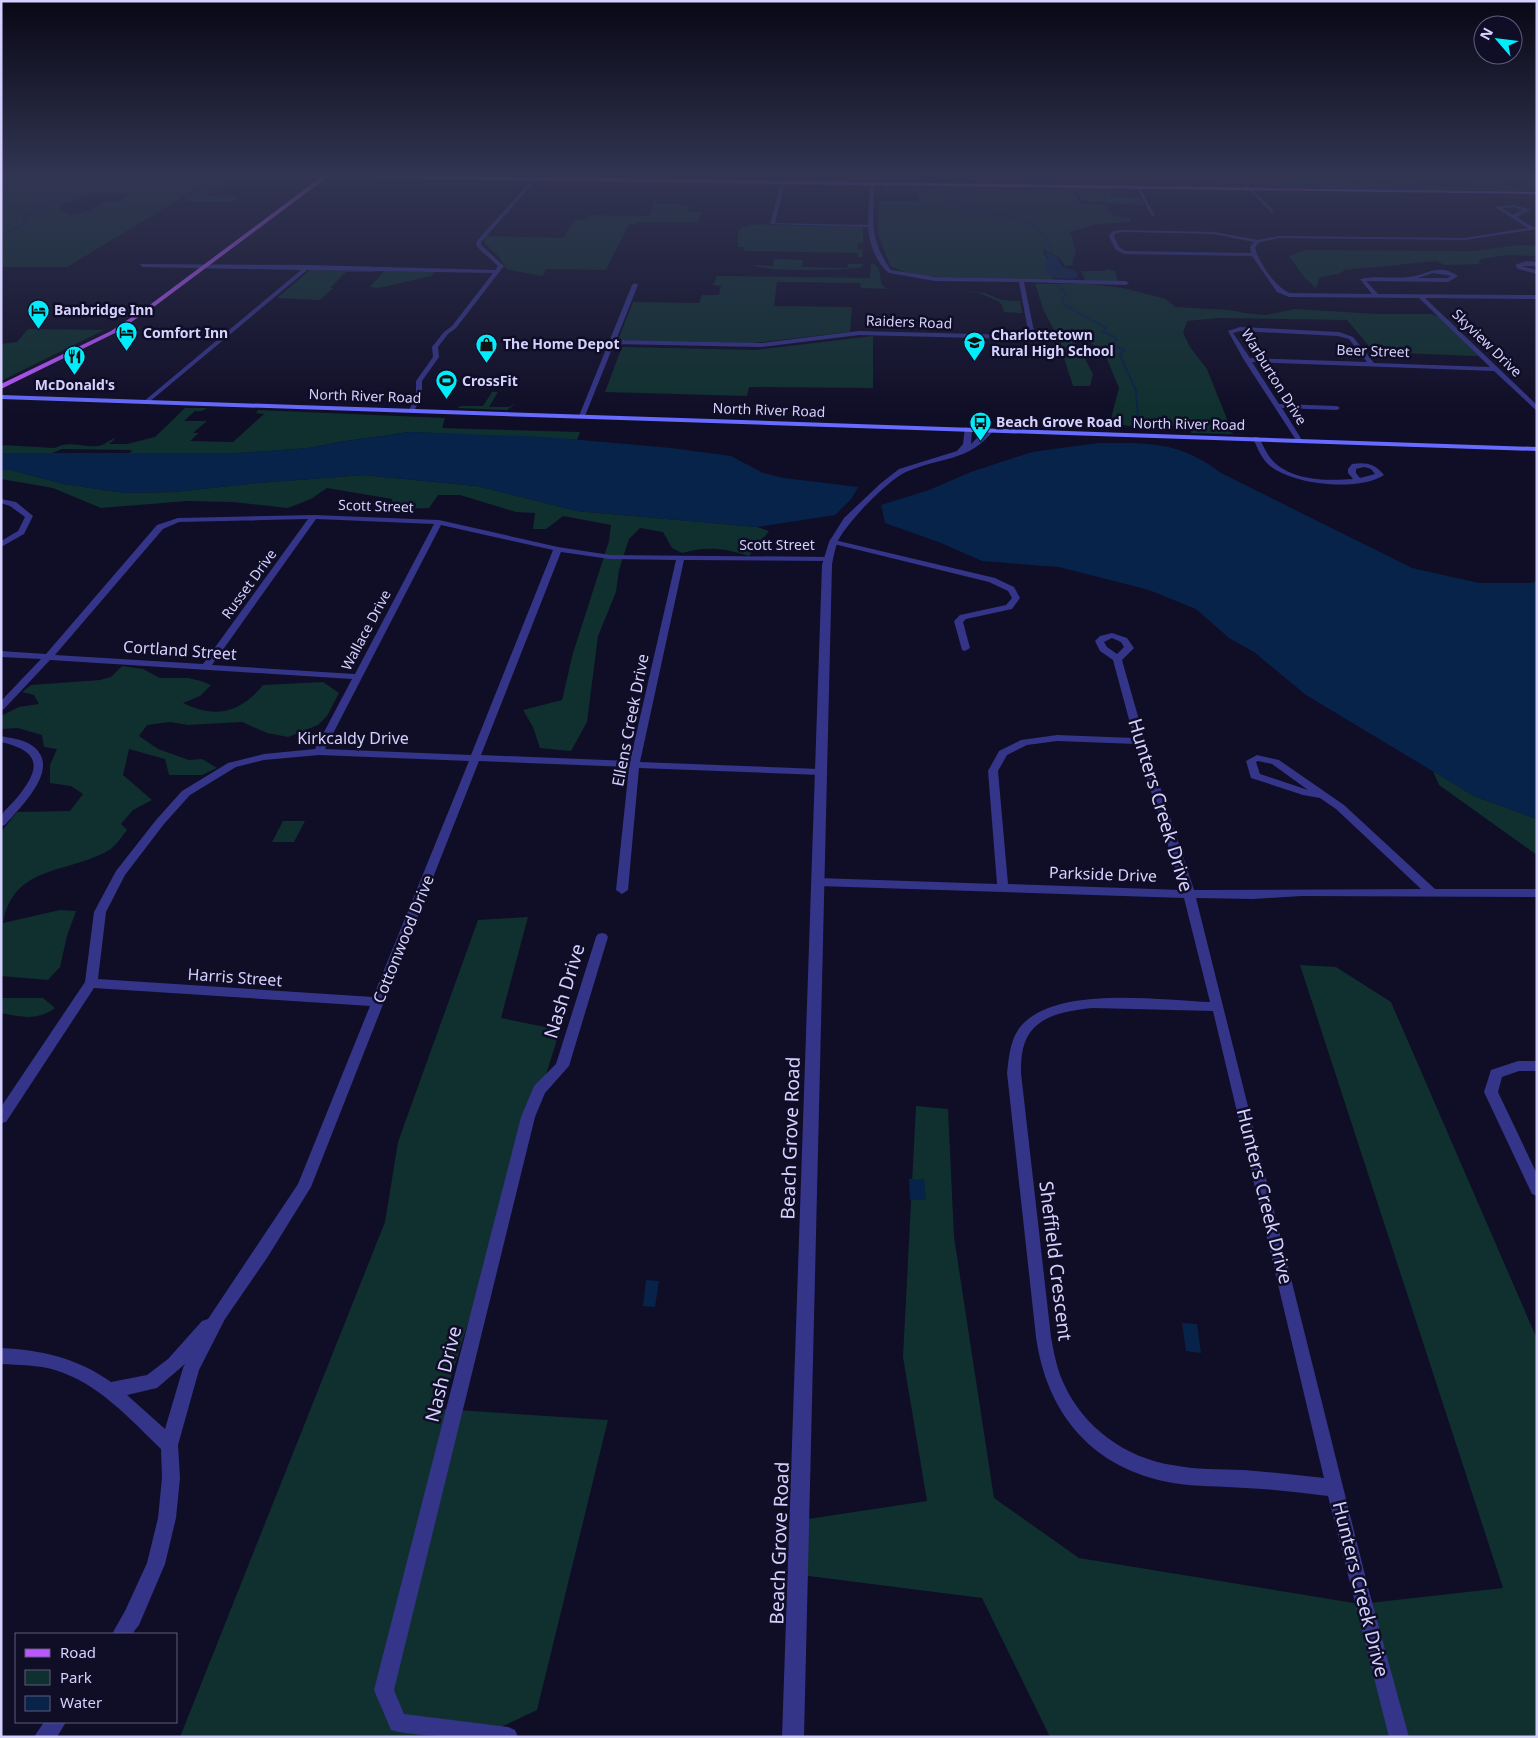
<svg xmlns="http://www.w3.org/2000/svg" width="1538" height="1738" font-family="'Noto Sans',sans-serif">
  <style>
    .green { fill: #0f302e; fill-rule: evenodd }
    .water { fill: #08234a }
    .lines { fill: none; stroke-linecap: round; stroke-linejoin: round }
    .stream { stroke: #08234a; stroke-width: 2 }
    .minor { fill: #343489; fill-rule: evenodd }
    .tertiary { fill: #343489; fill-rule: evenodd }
    .secondary { fill: #686bff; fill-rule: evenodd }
    .primary { fill: #ba58ff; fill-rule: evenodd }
    .labels { text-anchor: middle; stroke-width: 5; stroke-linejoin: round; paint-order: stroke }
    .far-poi-label { font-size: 14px; font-weight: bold; fill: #d5d1ff; stroke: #100d26; text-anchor: start }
    .far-street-label { font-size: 14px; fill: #d5d1ff; stroke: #100d26 }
    .street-label { font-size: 16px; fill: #d5d1ff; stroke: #100d26 }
    .near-street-label { font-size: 19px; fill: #d5d1ff; stroke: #100d26 }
  </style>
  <rect width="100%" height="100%" fill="#100d26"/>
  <!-- green -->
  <path class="green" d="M5,174L235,177L205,196L240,197L233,202L185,201L211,180L67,267H1V176ZM92,193L132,194L117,202H105L86,212L69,215L60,209L62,205Z
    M773,174L860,175L863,176L865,180L772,178Z
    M947,174H1078L1064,178L1038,181L995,177L968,180Z
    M1204,174H1457L1461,176L1407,178L1416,183L1299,180L1288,176Z
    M1505,174L1508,176L1537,177L1534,178L1537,180H1533L1537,182V191L1257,187L1254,182H1332L1357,184L1361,182L1392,185L1470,187L1474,186L1471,182H1477L1479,180L1498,181L1502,186H1529L1524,181H1507L1517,178L1497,175Z
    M884,187L1073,190L1079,203L1105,205C1109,217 1119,217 1130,218V222L1098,224L1070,232L1076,251L1072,262L1074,265L1065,266L1060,258L1043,249L1044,255L1047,258L1045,264L1048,272L1053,278L1052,281L921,276L902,271L890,266L878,234L879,201H920L917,194L881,193Z
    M1076,191H1109L1111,197L1140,198L1144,205L1089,202L1081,199Z
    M654,201H657L656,204L689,205L687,212H702L697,223L637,222L636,224H629L606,270L547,269L542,276L506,269L500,258L485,243V236L563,238L574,220H586L589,215L648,216L654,207L652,206Z
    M776,225L863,227V243H858L857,249H863L862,257H858V253L744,251V247H738V231C747,222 764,225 776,225Z
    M1520,245L1537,246V256L1508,255L1480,259L1479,264L1445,265L1436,261L1345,270L1338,274L1320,277L1316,288L1304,277L1289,256L1306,250L1473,251Z
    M774,259L803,260L802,267L847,268L848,264H863L862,267C842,271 769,272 751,265L773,266Z
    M871,263C882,267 879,276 882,285L888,289L861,288L860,283L777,282L774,306L852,307L850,332L752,343L618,340L633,302L699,303L702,295H719L721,286L713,285L717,276L870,278Z
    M1107,269L1115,271L1118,282H1086L1081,271H1104Z
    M310,270L373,271L376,272H346L330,288H333L320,300L277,298Z
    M384,271L433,272L434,273L431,276L379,288L370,287Z
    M1035,284H1089L1123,288L1166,299L1175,307L1229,310L1245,313L1266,315L1295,309L1378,314H1431L1450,321L1478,356L1374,352L1347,320L1219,318L1187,321L1183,333L1190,347L1207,369L1233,434L1191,433L1189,423C1156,430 1143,430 1110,422L1119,388L1105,354L1071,328V339L1080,349L1093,374L1090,386H1073L1056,334L1044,311Z
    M950,289L985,293L1002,300L1020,301L1022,313L1004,312L1002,305L998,301L979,293Z
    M28,329L104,330L1,381V344L17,342Z
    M873,336V388L749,387L747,396L605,392L622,347L756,350Z
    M492,392H498L489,407H509L516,403L507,410L457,408L461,406H483Z
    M185,408H207L202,411H195L184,421H207L193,433H199L190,441L233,442L264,414L256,413L258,410L445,418L442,428L580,432L577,440L410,432L339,442L309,448L239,453H130L132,450L62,449L42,457L1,456V445L55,448C71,439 87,450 102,445C107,443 110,439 116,438L109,444H127L155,437Z
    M1,470H11L64,484L125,493L173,492L258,483L363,475L477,486L577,511L757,527L769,531L749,556C725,548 706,546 682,553L672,548L663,532L640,528L629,539L619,570L616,592L598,636L587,722L571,751L540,748L533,727L523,710L562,700L573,653L609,541L611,525L563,516L546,529H533L535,513L516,512L460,495H438L429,508L393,509L392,499L327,488L311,499L288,508L233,502L187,501L101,508L53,488L1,479Z
    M122,666L143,669L160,678H188L201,681L211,685L200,696L183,703C216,719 240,713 263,685L323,682L339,693L327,716L318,725L288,737L267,733L242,722L188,725L170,722L147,725L139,736L158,749L189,760L202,759L217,768L202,775H169L165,759L129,749L123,775L152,800L133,810L121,824L127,830C122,836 116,846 109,850C69,874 13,864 3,923L60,910L76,911L67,936L60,967L48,980L1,976V832L17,812L70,811L83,794L71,786L50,783V765L57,749L44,747L42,735L18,728L1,729V716L19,707L39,704L34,695L22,692L31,685L100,680L111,677Z
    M1433,771L1474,796L1537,819V855L1439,785Z
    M283,821H305L294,842H272Z
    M528,917L501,1018L560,1030L441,1409L608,1420L537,1710L480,1737H180L385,1222L398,1142L478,920Z
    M1300,965L1336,967L1391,1002L1537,1339V1737H1050L982,1598L793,1574L808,1519L927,1501L903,1357L916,1106L948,1109L954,1237L994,1498L1079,1558L1360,1604L1503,1588Z
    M1,998H43L55,1008C37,1021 22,1017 1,1013Z"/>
  <!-- water -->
  <path class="water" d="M1047,253L1056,256L1062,267L1076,271L1078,277L1073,279L1053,278L1048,272L1045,264L1047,259L1050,258L1044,254Z
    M410,432L547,437L671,448L731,456L763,473L784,478L858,487L852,498L835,515L757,527L577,511L477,486L363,475L258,483L173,492L125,493L64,484L11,470H1V453H239L309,448L339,442Z
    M1098,443C1149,443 1179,441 1221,473L1412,568L1479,583H1530L1537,581V819L1474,796L1306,695L1254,652L1229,638L1196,609L1149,590L1059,567L982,561L941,543L885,523L881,505L929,490L971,472L1032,452Z
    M909,1179H924L926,1200H910Z
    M646,1280L659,1281L655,1307L643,1306Z
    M1182,1323L1197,1324L1201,1353L1186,1351Z"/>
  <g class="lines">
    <!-- stream -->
    <path class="stream" d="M910,174L928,180
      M23,175L26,181
      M942,189C947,194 952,203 959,205C997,223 1028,202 1052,250L1050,257
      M1,234L20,227L27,221L23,219L24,216L41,212L38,209L54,202H46L47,200L43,197L46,196H40L36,192L38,188L21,185L24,183
      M1,236L3,239L1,240
      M1057,285L1066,293L1062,301L1063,304L1106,328L1103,332L1115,337L1117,340L1110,344L1124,350L1120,355L1136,391L1139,429"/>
    <!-- minor -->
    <path class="minor" d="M860,174H866L874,177C875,216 866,235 891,270L935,277L1126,281L1129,283L1126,285L1024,282L1034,331L1017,339L859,335L761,347L614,344L585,416L580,417L579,416L632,285L635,283L638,285L616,340L761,343L859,331L1016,335L1028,330L1019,282L935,281L889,273C876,263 869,243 868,227L770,224L781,183L783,182L785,183L775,223L868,225L870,178Z
      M1119,174L1149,178L1367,183L1245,182L1274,211L1272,213L1241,182L1149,180Z
      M535,176L539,177L481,242V245L504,266L456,328L448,334L438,347L439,357L422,381V396L414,411L409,410L416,396V381L433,357L432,347L444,332L452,326L493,273L307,270L148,403L143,402L301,270L142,267L140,264L307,265L495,270L498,266L477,247L476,242Z
      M1137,188L1141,189L1155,216L1151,215Z
      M1513,205L1529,209V211L1516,217L1533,227H1537V229L1465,240L1279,238L1260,242L1255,247C1258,262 1276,288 1290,293L1372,294L1360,279C1376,275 1392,279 1408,277C1427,276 1437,262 1458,276L1448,282L1366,281L1378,294L1537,295V299L1425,298L1537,405V411L1494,371L1252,362L1279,404L1337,406L1340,408L1337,410L1282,408L1302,440L1299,442L1296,440L1244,360L1228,331L1240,327L1339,332L1353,337L1374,363L1490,367L1419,298L1289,297L1277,292L1252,256L1124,254L1115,249L1109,236L1113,231L1124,230L1214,232L1258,240L1279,236L1465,238L1528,228L1495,207ZM1513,207L1523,210L1513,215L1502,208ZM1124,232L1214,234L1254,242L1250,247L1251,253L1125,251L1119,247L1114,236L1116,233ZM1433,273L1451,276L1447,278H1418ZM1240,331L1338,336L1349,339L1367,362L1250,358L1233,333Z
      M1526,261L1537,262V266H1521L1537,270V274L1518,269L1515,265Z
      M1254,437H1258C1263,444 1266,453 1272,460C1291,481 1328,481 1353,479L1348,473V469L1352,464C1367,462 1375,464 1384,475C1359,492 1291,485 1269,465C1261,458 1257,447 1253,438ZM1364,467L1371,469L1375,474L1360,478L1356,473V469Z
      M1,499L16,502L33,516L24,534L1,547V541L18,531L25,517L10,506L1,503Z
      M314,515L439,520L558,547L610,555L832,557V561H829L684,560L640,762L820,769L825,772L820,775L639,768L628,890L622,894L616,890L629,767L479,761L311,1187L267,1258L225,1319L199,1370L178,1445L180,1478L176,1518L165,1564L139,1625L132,1634H112L125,1611L147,1563L158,1518L162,1478L161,1449C130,1419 98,1383 55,1370C38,1365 19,1365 1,1364V1348C42,1350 77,1358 111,1382L147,1375L168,1359L202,1321L208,1319L298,1184L370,1006L94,988L6,1122L1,1123V1107L85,982L94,912L116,871L156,820L182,791L228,763L264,754L315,749L352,679L50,660L4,709L1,710V701L41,659L1,657V651L46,654L157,525L178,518ZM308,519L203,664L55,655L163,529L179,522ZM316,519L434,524L355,674L212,665ZM441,525L553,550L471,755L325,749ZM561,552L610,559L676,560L630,761L481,755ZM319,755L469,761L373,997L98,979L106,912L125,875L164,824L190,795L236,767L264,760ZM185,1364L183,1368L165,1429L127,1395L157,1388Z
      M830,539L995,578L1014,587L1020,598L1012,609L966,619L963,622L970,648L965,651L962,650L954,621L960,615L1006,605L1012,598L1008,591L989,582L830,543Z
      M1112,633L1127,638L1134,648L1122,660L1145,741L1194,890L1421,889L1336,809L1320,798L1303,795L1251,778L1246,761L1257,755L1279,760L1344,805L1435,889H1537V897L1302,896L1253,899L1196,898L1369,1591L1409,1737H1389L1328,1496C1300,1493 1273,1489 1245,1488C1221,1486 1197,1487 1173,1483C1093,1469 1047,1415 1036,1337L1007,1073C1009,1057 1010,1039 1021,1026C1056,985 1160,1000 1210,1002L1184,898L818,886L812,882L818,878L997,884L988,771L999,751L1021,740L1057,735L1134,738L1113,660L1100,651L1095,641L1100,636ZM1112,638L1121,642L1124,647L1117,654L1107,647L1104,642ZM1057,741L1136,744L1182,890L1008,884L998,771L1007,755L1027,745ZM1258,761L1272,764L1308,790L1260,774L1256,762ZM1093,1008L1213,1011L1324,1478C1297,1475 1271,1472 1244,1470C1220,1469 1196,1470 1172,1465C1126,1458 1083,1427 1064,1384C1057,1370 1054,1353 1051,1337L1021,1073C1021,1065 1021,1057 1023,1049C1030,1016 1064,1011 1093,1008Z
      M1,736C10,738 20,739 28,743C66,764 22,805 5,825L1,826C1,823 1,818 2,815C5,809 11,805 15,800C40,770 44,752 1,742Z
      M602,933L606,934L608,937L569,1066L545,1093L535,1117L394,1690L404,1714L508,1727L515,1730L518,1737C484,1737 420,1738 391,1730L374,1690L521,1117L534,1086L556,1064L596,937L598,934Z
      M1518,1061H1537V1071H1519L1502,1077L1498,1092L1537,1174V1196L1532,1194L1484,1092L1491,1070Z
      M44,1722H66L57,1737H34Z"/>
    <!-- tertiary -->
    <path class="tertiary" d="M965,427L972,429L971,444L987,428L994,430C969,462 940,457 906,472C888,480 844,525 837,543C835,550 833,558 832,565L804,1737H782L822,565L829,542L844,518L880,484L899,469L957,451L963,444Z"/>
    <!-- secondary -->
    <path class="secondary" d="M1,395L1537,447V451L1,399Z"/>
    <!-- primary -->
    <path class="primary" d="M156,174H330L1537,192V194L326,178L155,306L115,333L1,389V384L111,331L151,304L320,178L158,175Z"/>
  </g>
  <!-- sky -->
  <linearGradient id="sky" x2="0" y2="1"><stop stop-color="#090715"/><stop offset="0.42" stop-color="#313552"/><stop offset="1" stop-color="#313552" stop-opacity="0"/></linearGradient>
  <rect width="1538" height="417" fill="url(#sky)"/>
  <!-- icons -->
  <defs>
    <symbol id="hotel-pin" viewBox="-11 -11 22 30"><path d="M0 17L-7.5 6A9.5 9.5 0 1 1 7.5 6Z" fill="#00eefc" stroke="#100d26"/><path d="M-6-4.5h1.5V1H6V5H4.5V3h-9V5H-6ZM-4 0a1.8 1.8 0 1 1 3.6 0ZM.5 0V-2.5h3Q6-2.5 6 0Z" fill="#111"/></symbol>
    <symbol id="school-pin" viewBox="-11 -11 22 30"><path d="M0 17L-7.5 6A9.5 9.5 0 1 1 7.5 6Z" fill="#00eefc" stroke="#100d26"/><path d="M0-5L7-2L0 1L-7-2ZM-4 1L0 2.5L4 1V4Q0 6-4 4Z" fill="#111"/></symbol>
    <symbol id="shop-pin" viewBox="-11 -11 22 30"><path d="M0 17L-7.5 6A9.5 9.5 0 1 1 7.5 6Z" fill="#00eefc" stroke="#100d26"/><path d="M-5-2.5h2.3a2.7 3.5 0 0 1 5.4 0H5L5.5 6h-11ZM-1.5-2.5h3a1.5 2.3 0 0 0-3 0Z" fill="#111"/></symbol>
    <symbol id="restaurant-pin" viewBox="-11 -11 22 30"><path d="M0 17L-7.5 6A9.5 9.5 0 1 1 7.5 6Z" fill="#00eefc" stroke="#100d26"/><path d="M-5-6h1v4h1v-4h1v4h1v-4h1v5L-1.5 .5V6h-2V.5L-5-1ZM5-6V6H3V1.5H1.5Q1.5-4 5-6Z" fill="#111"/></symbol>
    <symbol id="stadium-pin" viewBox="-11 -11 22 30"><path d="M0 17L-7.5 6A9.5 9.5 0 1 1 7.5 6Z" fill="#00eefc" stroke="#100d26"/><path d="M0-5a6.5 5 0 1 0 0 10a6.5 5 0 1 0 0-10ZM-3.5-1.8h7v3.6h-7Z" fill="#111"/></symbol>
    <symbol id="bus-pin" viewBox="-11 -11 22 30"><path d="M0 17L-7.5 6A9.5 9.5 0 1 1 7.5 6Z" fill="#00eefc" stroke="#100d26"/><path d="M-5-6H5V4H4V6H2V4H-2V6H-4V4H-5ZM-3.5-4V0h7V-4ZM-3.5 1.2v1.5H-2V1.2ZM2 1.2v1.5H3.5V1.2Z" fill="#111"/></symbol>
  </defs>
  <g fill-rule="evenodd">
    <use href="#hotel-pin" x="26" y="298" width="25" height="34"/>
    <use href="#hotel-pin" x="114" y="320" width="25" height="34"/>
    <use href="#school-pin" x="962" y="330" width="25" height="34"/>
    <use href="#shop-pin" x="474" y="332" width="25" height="34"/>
    <use href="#restaurant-pin" x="62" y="344" width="25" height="34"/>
    <use href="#stadium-pin" x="434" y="368" width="25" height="34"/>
    <use href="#bus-pin" x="968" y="410" width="25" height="34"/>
  </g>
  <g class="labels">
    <!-- far-poi labels -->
    <g class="far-poi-label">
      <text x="54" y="315">Banbridge Inn</text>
      <text x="143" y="338">Comfort Inn</text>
      <text x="991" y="340">Charlottetown<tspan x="991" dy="16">Rural High School</tspan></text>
      <text x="503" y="349">The Home Depot</text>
      <text x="462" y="386">CrossFit</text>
      <text x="75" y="390" text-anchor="middle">McDonald's</text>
      <text x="996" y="427">Beach Grove Road</text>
    </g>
    <!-- far-street labels -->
    <g class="far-street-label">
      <text transform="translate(909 322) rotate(2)" y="5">Raiders Road</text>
      <text transform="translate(1487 343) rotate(44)" y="5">Skyview Drive</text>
      <text transform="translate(1373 351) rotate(2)" y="5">Beer Street</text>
      <text transform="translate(1274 377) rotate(58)" y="5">Warburton Drive</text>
      <text transform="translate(365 396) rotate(2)" y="5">North River Road</text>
      <text transform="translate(769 410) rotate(2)" y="5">North River Road</text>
      <text transform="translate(1189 424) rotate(1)" y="5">North River Road</text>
      <text transform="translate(376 506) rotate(2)" y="5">Scott Street</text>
      <text x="777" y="550">Scott Street</text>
      <text transform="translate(249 584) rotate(-54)" y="5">Russet Drive</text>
      <text transform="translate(366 630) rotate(-62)" y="5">Wallace Drive</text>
    </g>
    <!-- street labels -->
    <g class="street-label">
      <text transform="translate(180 650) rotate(4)" y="6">Cortland Street</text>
      <text transform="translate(630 720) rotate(-79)" y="6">Ellens Creek Drive</text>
      <text x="353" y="744">Kirkcaldy Drive</text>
      <text transform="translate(1103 874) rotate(2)" y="6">Parkside Drive</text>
      <text transform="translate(403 939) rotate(-68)" y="6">Cottonwood Drive</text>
      <text transform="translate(235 977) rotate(4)" y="6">Harris Street</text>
    </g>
    <!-- near-street labels -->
    <g class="near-street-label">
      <text transform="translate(1161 805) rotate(73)" y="7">Hunters Creek Drive</text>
      <text transform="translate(564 991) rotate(-73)" y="7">Nash Drive</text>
      <text transform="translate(790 1138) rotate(-88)" y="7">Beach Grove Road</text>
      <text transform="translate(1265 1196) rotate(76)" y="7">Hunters Creek Drive</text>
      <text transform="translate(1056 1261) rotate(83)" y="7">Sheffield Crescent</text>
      <text transform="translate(443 1374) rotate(-76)" y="7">Nash Drive</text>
      <text transform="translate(779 1543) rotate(-88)" y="7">Beach Grove Road</text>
      <text transform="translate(1361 1589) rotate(76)" y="7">Hunters Creek Drive</text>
    </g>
  </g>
  <!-- border -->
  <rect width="1538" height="1738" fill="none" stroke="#d5d1ff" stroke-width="5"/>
  <!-- legend -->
  <rect x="15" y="1633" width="162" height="90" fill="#100d26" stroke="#5f5b7d"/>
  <rect x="25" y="1649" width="25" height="8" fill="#ba58ff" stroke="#5f5b7d"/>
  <text x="60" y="1658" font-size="15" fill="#d5d1ff">Road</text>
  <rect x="25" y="1670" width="25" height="15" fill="#0f302e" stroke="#5f5b7d"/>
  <text x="60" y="1683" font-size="15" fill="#d5d1ff">Park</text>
  <rect x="25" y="1696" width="25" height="15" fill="#08234a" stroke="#5f5b7d"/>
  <text x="60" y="1708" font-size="15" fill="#d5d1ff">Water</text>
  <!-- north arrow -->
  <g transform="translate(1498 40) rotate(298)"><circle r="24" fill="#100d26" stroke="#5f5b7d"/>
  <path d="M0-4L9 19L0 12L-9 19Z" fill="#00eefc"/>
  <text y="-8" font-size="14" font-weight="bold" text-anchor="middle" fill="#d5d1ff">N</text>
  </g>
</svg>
